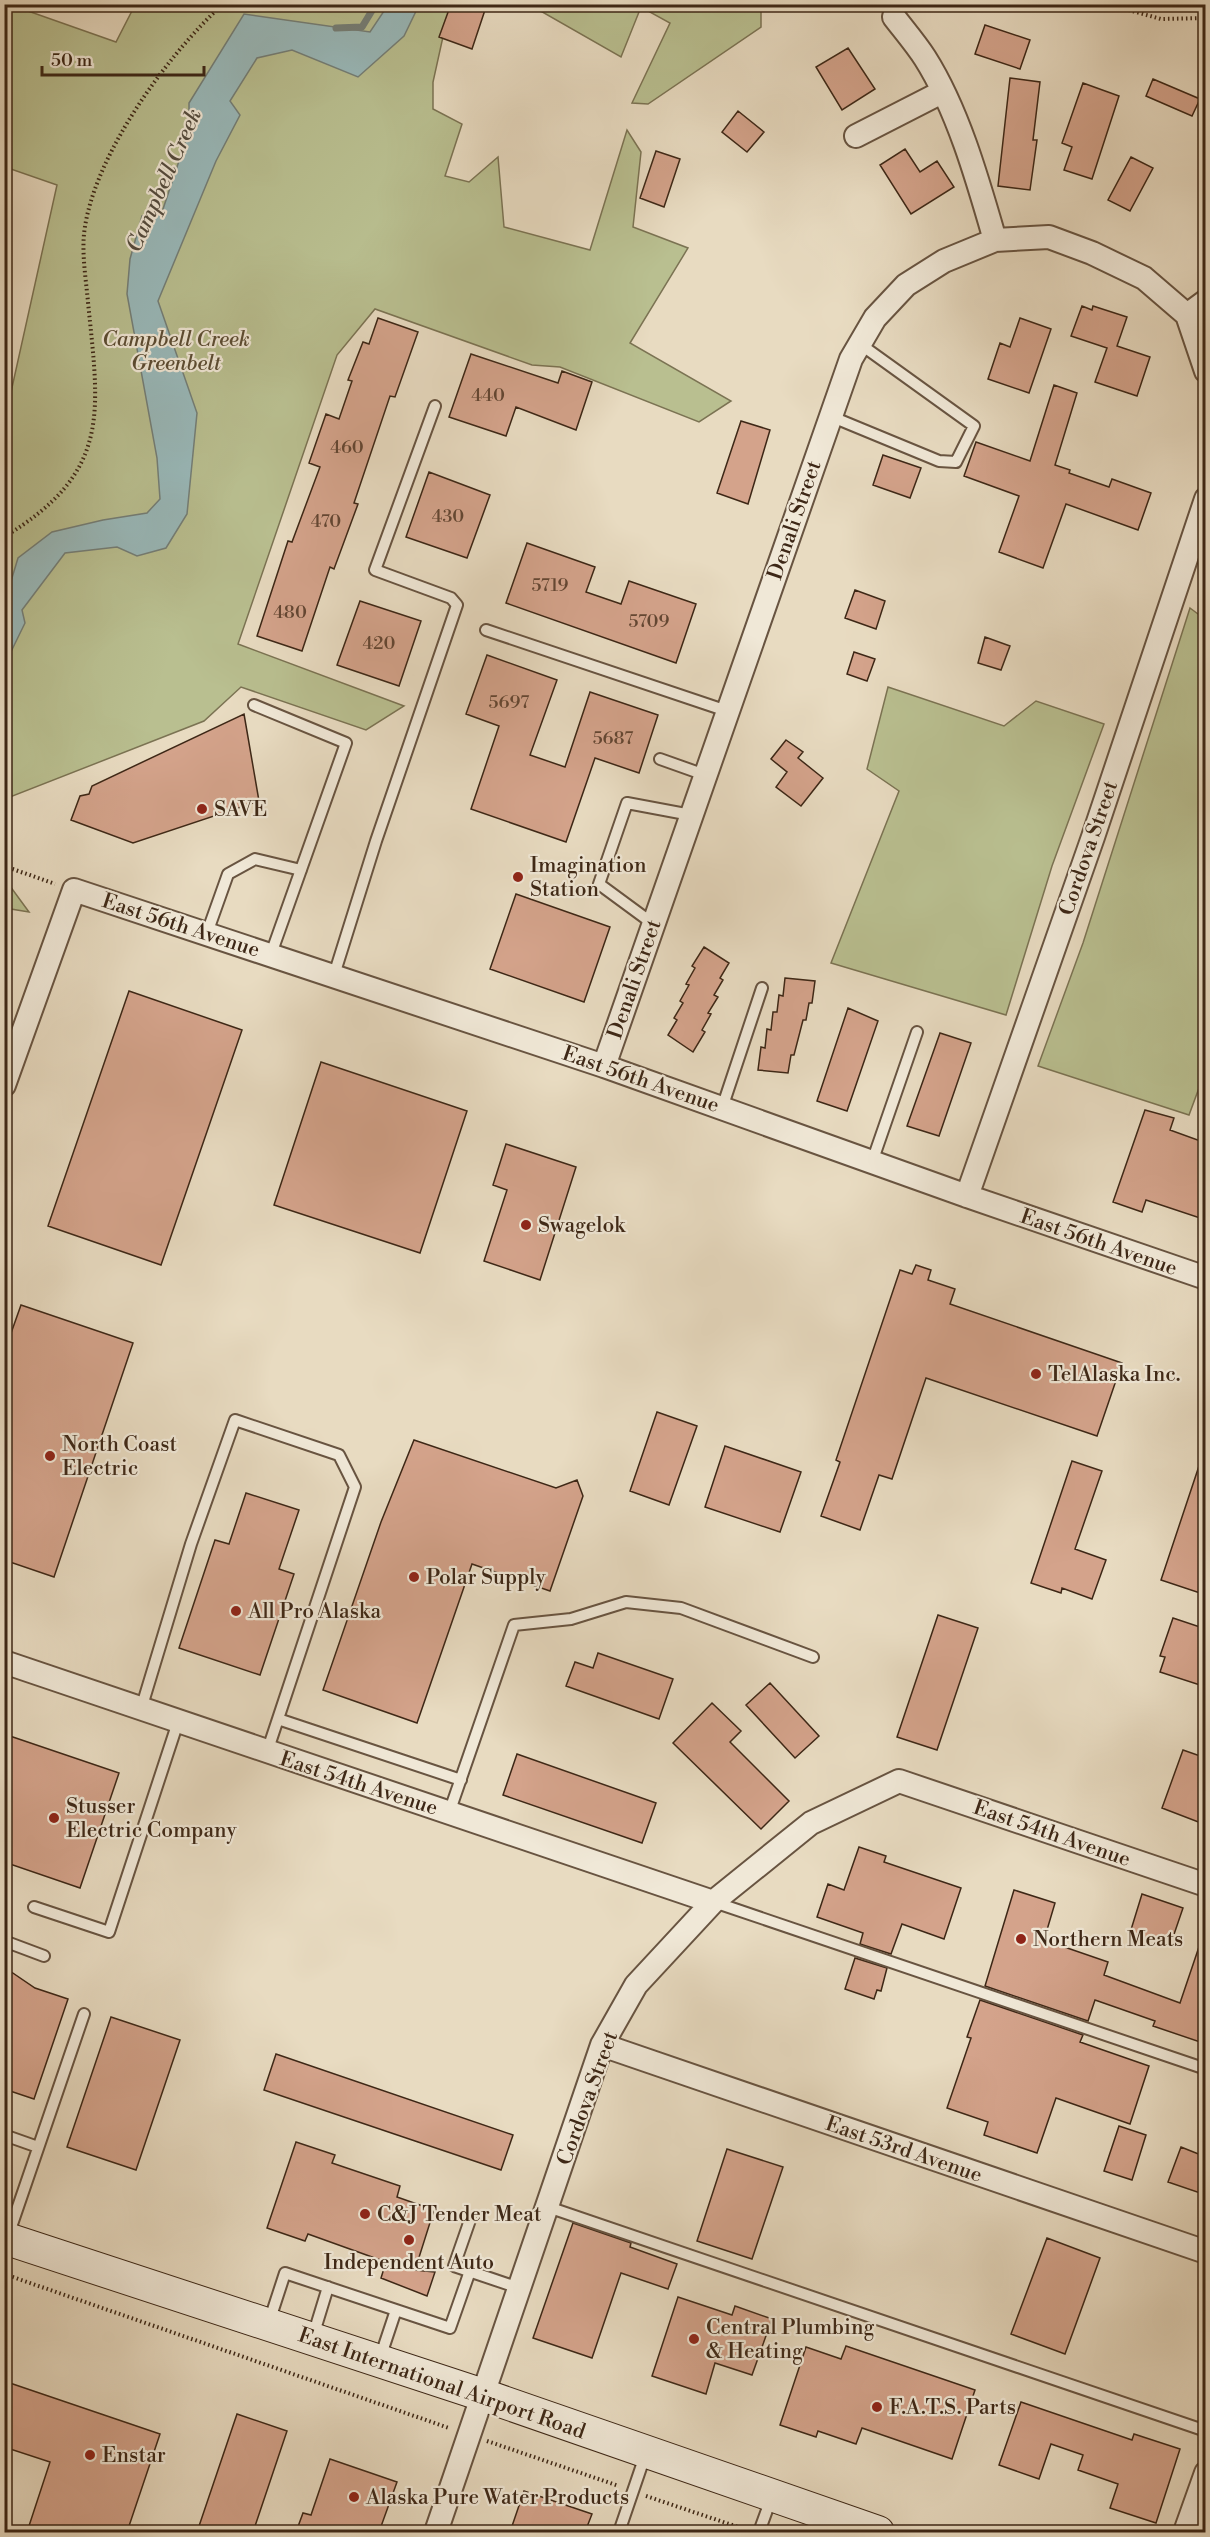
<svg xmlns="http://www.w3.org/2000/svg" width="1210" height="2537" font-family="'Libre Bodoni',serif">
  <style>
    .green { fill: #b9bf90; stroke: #7b7353; stroke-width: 1.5 }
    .water { fill: #99b9ba; stroke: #747f78; stroke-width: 1.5 }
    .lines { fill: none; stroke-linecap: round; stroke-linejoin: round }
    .stream { stroke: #747f78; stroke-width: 7 }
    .building { fill: #d4a38b; stroke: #3d2716; stroke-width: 1.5 }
    .lane-casing { stroke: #685441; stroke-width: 14 }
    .street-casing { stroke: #685441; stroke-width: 26 }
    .secondary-casing { stroke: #3d2716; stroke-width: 34 }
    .path { stroke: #3d2716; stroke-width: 4; stroke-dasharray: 1.5 3; stroke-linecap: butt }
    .lane { stroke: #f0e8d7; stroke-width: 10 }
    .street { stroke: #f0e8d7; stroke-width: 22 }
    .secondary { stroke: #f0e8d7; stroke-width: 32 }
    .poi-dot { fill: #8f2418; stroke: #f0e8d7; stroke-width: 2 }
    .labels { text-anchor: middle; stroke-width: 4.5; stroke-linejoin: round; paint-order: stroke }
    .number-label { font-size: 18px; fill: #634633 }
    .park-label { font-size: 21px; font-style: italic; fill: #5c4d34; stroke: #f0e8d7 }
    .street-label { font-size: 21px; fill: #3d2716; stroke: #f0e8d7 }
    .poi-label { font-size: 21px; fill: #3d2716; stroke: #f0e8d7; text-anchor: start }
    .water-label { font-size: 22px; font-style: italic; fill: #544c3f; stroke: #f0e8d7 }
  </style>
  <rect width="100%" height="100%" fill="#e8dbc1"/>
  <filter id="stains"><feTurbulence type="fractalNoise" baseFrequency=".00333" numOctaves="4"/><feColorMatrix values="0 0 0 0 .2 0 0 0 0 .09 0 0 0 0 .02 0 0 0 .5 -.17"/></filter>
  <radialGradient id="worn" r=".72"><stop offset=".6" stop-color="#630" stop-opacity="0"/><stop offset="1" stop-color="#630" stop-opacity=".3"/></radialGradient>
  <!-- green -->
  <path class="green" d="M1205,4V6L1164,11L1135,5Z
    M5,5H11L116,42L135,5H450L433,82V109L462,124L445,176L469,182L498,157L504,227L590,250L627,130L641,152L633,227L688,248L630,343L731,401L699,422L560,367L532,365L375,309L337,355L238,644L404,706L366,730L241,687L204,721L5,799V419L57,185L5,167Z
    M530,5H761V27L648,104L632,103L670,23L641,7L621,57Z
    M1190,608L1206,620V1069L1189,1115L1038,1066L1083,943Z
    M888,687L1004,726L1036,701L1104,724L1052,866L1006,1015L831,963L899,791L867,769Z
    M5,882L10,886L29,912L5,908Z"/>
  <!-- water -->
  <path class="water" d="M388,5H419L404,36L358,77L292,50L257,58L230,101L240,115L216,161L158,301L197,413L187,514L166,548L137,556L117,547L65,553L22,610L25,623L5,664V601L18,558L52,532L103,520L147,513L160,499L157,458L127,294L130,259L142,216L162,212L189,131V103L244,14L370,32Z"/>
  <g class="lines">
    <!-- stream -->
    <path class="stream" d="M336,28L362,27L376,4"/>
  </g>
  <!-- building -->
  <path class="building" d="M451,4H487L472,49L439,37Z
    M985,25L1030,40L1020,69L975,54Z
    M848,48L875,89L842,110L816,67Z
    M1010,78L1040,82L1033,140H1037L1030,190L998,186Z
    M1153,79L1200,99L1192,116L1146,96Z
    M1083,83L1119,96L1092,179L1064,170L1072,147L1062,143Z
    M738,111L764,132L747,152L722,132Z
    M905,149L920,172L937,161L954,187L911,214L880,165Z
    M656,151L680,159L664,207L640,198Z
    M1131,157L1153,168L1130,211L1108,200Z
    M1082,306L1092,310L1093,306L1127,317L1117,346L1150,357L1137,396L1095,382L1107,348L1071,336Z
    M378,318L418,332L395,397L390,396L354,503L358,504L334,569L330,567L302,651L257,636L288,541L292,542L320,467L309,463L326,414L339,419L352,381L348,380L363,342L369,344Z
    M1020,318L1051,329L1029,393L988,379L1000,343L1010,347Z
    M471,354L558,383L562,371L592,382L576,430L516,407L506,436L449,417Z
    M1054,385L1077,393L1055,465L1070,470L1069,473L1109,487L1112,479L1151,493L1138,530L1066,504L1043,568L999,552L1019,496L964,476L976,442L1030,461Z
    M741,421L770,430L748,504L717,493Z
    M883,455L921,468L910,498L873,485Z
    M429,472L490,495L467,558L406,537Z
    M527,543L595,567L586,592L621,604L629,581L696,604L676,663L506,603Z
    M855,590L885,601L876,629L845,618Z
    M360,601L421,621L399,686L337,665Z
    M985,637L1010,646L1001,670L978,663Z
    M854,652L875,659L867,681L847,674Z
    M487,655L557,680L530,755L565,767L590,692L658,715L639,773L595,758L566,842L471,809L499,726L466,714Z
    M244,714L259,801L133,843L71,820L80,796L89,794L92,786Z
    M786,740L803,752L798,758L823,778L801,806L776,787L787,772L771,759Z
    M516,894L610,927L584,1002L490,969Z
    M704,947L729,963L720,978L723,980L714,995L718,997L708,1013L711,1014L702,1030L705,1032L693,1052L668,1035L677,1020L674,1018L683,1003L680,1001L689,985L686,984L695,968L692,966Z
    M785,978L815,981L812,1003H809L806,1020H803L794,1055H791L788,1073L758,1070L761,1047L765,1048L767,1029L771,1030L773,1012H777L779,995L783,996Z
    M129,991L242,1030L161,1265L48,1226Z
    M848,1008L878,1021L847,1111L817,1101Z
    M940,1033L971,1043L939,1136L907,1126Z
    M321,1062L467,1111L420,1253L274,1205Z
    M1145,1110L1174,1118L1170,1130L1206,1143V1220L1146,1200L1142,1212L1113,1202Z
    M506,1144L576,1167L540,1280L484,1261L507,1190L493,1185Z
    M916,1265L931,1270L928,1280L955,1289L950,1304L1122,1363L1097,1436L926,1378L892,1479L879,1475L860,1530L821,1516L840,1462L836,1460L900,1270L912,1274Z
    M21,1305L133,1343L54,1577L4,1560V1353Z
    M657,1412L697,1426L669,1505L630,1491Z
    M414,1440L556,1488L577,1480L583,1496L550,1591L472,1564L417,1723L323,1690L381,1522Z
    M725,1446L801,1472L780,1532L705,1507Z
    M1202,1457L1206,1458V1595L1161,1580Z
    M1072,1461L1102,1471L1075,1549L1106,1560L1092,1599L1062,1588L1061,1593L1031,1583Z
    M246,1493L299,1510L279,1569L294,1574L260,1675L179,1648L215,1540L229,1544Z
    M938,1615L978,1628L937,1750L897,1737Z
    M1173,1618L1206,1629V1687L1160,1672L1165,1657L1160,1656Z
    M598,1653L673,1679L659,1719L566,1686L575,1662L593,1668Z
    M770,1683L819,1736L795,1758L746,1705Z
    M712,1703L741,1731L730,1742L789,1801L761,1829L673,1743Z
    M4,1734L119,1773L80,1888L4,1862Z
    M1183,1750L1206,1758V1807L1201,1823L1162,1808Z
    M517,1754L656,1803L642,1843L503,1795Z
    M859,1847L886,1856L884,1862L961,1888L944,1939L902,1924L891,1954L860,1944L863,1933L817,1917L828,1884L844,1890Z
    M1014,1890L1055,1903L1044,1940L1108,1962L1104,1975L1180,2003L1203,1935L1206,1936V2044L1153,2026L1155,2021L1095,2000L1088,2021L985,1986Z
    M1142,1894L1183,1908L1170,1946L1130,1933Z
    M855,1958L887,1968L881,1991L877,1990L874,1999L845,1989Z
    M4,1967L35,1988L68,1999L34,2099L4,2089Z
    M980,2000L1083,2035L1080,2042L1149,2066L1130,2124L1056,2098L1037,2153L984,2135L988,2122L947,2108L971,2038L967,2037Z
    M111,2017L180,2040L136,2170L67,2147Z
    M276,2054L513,2135L501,2170L264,2090Z
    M1119,2126L1146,2135L1132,2180L1104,2171Z
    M296,2142L335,2155L332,2163L400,2186L397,2197L434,2210L415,2270L435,2272L427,2296L381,2278L386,2262L308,2234L305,2241L267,2228Z
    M1181,2147L1206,2157V2195L1168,2182Z
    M727,2149L783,2167L752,2259L697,2241Z
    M573,2223L631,2243L630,2247L677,2264L668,2289L621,2273L592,2358L533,2338Z
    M1047,2238L1100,2258L1065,2354L1011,2334Z
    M678,2297L732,2315L735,2306L772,2319L752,2375L715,2363L706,2394L652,2376Z
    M846,2346L975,2390L952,2459L862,2428L856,2444L818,2431L816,2437L780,2425L806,2347L841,2359Z
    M4,2381L160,2434L127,2532H27L50,2462L4,2447Z
    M1021,2402L1132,2440L1134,2434L1180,2449L1156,2523L1110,2508L1118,2484L1078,2470L1083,2455L1051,2444L1039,2479L999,2465Z
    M237,2414L287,2431L253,2532H197Z
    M330,2459L397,2482L379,2532H296L303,2513L311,2515Z
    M524,2491L592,2514L585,2532H510Z"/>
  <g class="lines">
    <defs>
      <path id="lane" d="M830,416L939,461L956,462L974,426L860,344
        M486,630L727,711
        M254,705L346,743L271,954
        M660,759L705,775
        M652,923L599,884L627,803L691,815
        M207,933L228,874L255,859L301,870
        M334,975L376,841L457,605L451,598L375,570L435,406
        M722,1108L762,988
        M872,1162L917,1032
        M141,1709L191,1544L235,1420L339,1455L355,1487L267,1752
        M278,1719L461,1780
        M449,1813L514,1625L571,1619L626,1602L681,1608L813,1657
        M714,1902L1206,2069
        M34,1907L109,1932L178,1722
        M4,1941L44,1956
        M4,2135L38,2147
        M548,2207L1206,2431
        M470,2220L454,2266L519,2288
        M8,2236L84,2014
        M269,2322L285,2273L450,2328L470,2271
        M313,2336L328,2287
        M380,2358L396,2310
        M619,2532L646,2453
        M759,2532L771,2499"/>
      <path id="street" d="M894,17C904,30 916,44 925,58C958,110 978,181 995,240
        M856,136L942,92
        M1187,315L1206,371
        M1187,315L1206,301
        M604,1066L851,359L875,318L906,285L944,261L995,240L1049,237L1092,253L1144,278L1187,315
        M4,1085L74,890L604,1066L967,1196L1206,1278
        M967,1196L1093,837L1206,499
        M4,1662L713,1902
        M602,2045L1206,2252
        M436,2532L602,2045L636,1985L713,1902L811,1823L899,1781L1206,1885
        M1185,2532L1206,2473"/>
      <path id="secondary" d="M4,2238L483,2395L878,2532"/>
    </defs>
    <!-- lane casing -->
    <use href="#lane" class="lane-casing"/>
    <!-- street casing -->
    <use href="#street" class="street-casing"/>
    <!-- secondary casing -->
    <use href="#secondary" class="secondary-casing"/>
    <!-- path -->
    <path class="path" d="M1107,4L1161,19L1206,18
      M4,537C112,472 99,413 88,302C86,280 82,256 84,234C92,158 167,55 223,4
      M4,866L55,884
      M4,2274L449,2428
      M487,2441L619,2486
      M646,2496L744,2529"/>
    <!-- lane -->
    <use href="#lane" class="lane"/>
    <!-- street -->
    <use href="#street" class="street"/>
    <!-- secondary -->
    <use href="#secondary" class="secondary"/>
  </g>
  <!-- markers -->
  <g class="poi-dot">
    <circle cx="202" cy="809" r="6"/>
    <circle cx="518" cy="877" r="6"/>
    <circle cx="526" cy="1225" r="6"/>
    <circle cx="1036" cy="1374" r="6"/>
    <circle cx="50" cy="1456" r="6"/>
    <circle cx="414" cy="1577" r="6"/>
    <circle cx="236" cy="1611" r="6"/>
    <circle cx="54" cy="1818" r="6"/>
    <circle cx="1021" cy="1939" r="6"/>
    <circle cx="365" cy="2214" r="6"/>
    <circle cx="409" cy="2240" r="6"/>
    <circle cx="694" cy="2339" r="6"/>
    <circle cx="877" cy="2407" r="6"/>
    <circle cx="90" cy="2455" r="6"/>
    <circle cx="354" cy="2497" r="6"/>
  </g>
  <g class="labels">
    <!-- number labels -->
    <g class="number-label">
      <text x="488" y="401">440</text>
      <text x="347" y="453">460</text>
      <text x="448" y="522">430</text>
      <text x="326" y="527">470</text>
      <text x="550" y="591">5719</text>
      <text x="290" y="618">480</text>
      <text x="649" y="627">5709</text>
      <text x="379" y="649">420</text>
      <text x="509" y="708">5697</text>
      <text x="613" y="744">5687</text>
    </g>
    <!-- park labels -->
    <g class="park-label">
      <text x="176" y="346">Campbell Creek<tspan x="176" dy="24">Greenbelt</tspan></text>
    </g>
    <!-- street labels -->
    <g class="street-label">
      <text transform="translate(794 520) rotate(-71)" y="7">Denali Street</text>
      <text transform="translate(1088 848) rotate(-71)" y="7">Cordova Street</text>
      <text transform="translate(181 925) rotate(18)" y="7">East 56th Avenue</text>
      <text transform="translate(634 979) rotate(-71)" y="7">Denali Street</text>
      <text transform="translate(641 1079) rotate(19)" y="7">East 56th Avenue</text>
      <text transform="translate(1099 1242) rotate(19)" y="7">East 56th Avenue</text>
      <text transform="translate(359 1783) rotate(18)" y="7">East 54th Avenue</text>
      <text transform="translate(1052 1833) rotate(19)" y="7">East 54th Avenue</text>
      <text transform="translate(587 2098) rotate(-70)" y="7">Cordova Street</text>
      <text transform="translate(904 2149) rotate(19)" y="7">East 53rd Avenue</text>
      <text transform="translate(442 2383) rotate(19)" y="7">East International Airport Road</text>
    </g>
    <!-- poi labels -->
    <g class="poi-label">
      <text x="214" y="816">SAVE</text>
      <text x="530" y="872">Imagination<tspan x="530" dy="24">Station</tspan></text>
      <text x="538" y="1232">Swagelok</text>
      <text x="1048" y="1381">TelAlaska Inc.</text>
      <text x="62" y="1451">North Coast<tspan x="62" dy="24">Electric</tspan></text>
      <text x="426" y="1584">Polar Supply</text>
      <text x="248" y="1618">All Pro Alaska</text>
      <text x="66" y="1813">Stusser<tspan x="66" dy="24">Electric Company</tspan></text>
      <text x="1033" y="1946">Northern Meats</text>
      <text x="377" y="2221">C&amp;J Tender Meat</text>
      <text x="409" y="2269" text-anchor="middle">Independent Auto</text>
      <text x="706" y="2334">Central Plumbing<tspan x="706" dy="24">&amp; Heating</tspan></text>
      <text x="889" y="2414">F.A.T.S. Parts</text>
      <text x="102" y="2462">Enstar</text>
      <text x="366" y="2504">Alaska Pure Water Products</text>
    </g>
    <!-- water labels -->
    <g class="water-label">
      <text transform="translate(163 180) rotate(-66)" y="8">Campbell Creek</text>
    </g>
  </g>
  <!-- margin -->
  <rect width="1210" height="2537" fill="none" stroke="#e8dbc1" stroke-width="24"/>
  <rect x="6" y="6" width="1198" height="2525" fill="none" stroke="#3d2716" stroke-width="3"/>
  <rect x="12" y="12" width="1186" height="2513" fill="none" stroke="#3d2716" stroke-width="1.5"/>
  <!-- scale -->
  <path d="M42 66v9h162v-9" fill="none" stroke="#3d2716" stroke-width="3"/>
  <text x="51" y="66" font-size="18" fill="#3d2716" stroke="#f0e8d7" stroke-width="4.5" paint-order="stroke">50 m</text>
  <rect width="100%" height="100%" filter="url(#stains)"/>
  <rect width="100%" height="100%" fill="url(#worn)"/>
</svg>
